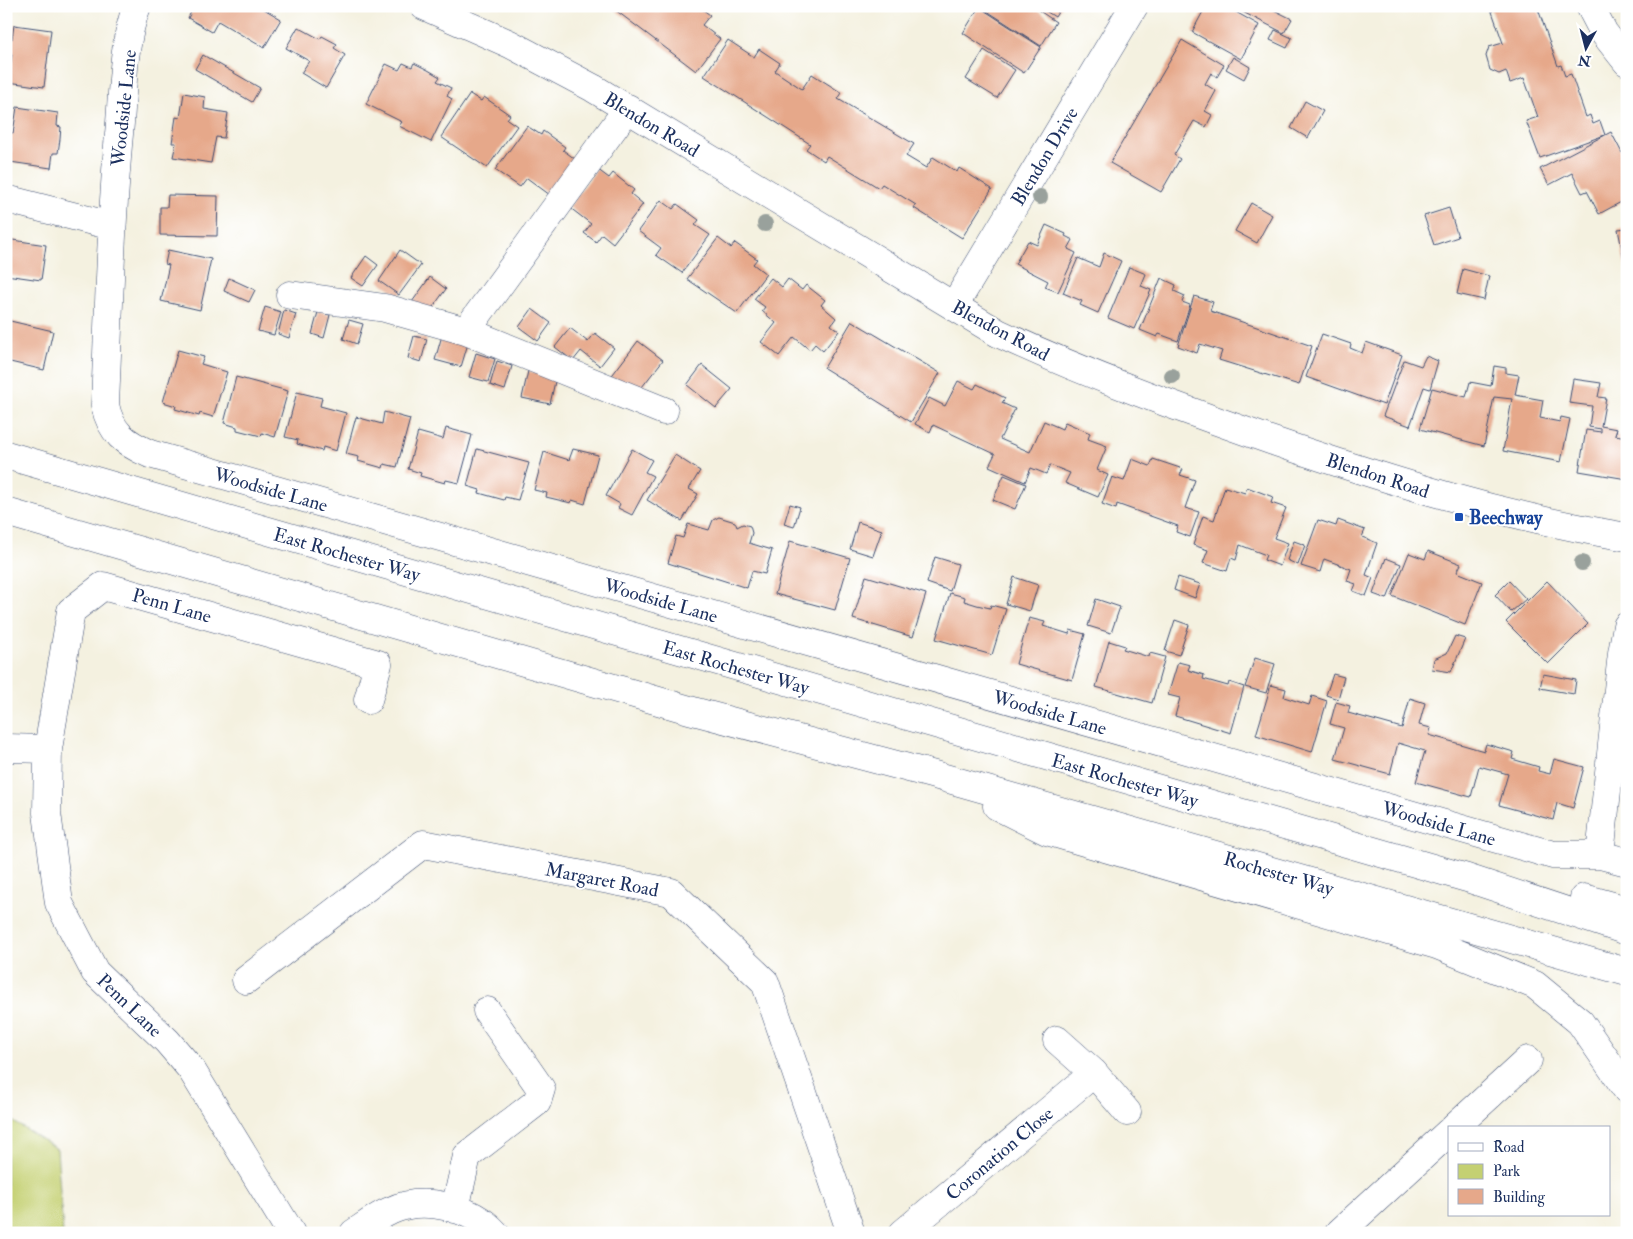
<svg xmlns="http://www.w3.org/2000/svg" width="1633" height="1239" font-family="'IM FELL Double Pica',serif">
  <style>
    .green { fill: #c4d072; stroke: #708068 }
    .building { fill: #e6a88a }
    .lines { fill: none; stroke-linecap: round; stroke-linejoin: round }
    .minor-casing { stroke: #3c4c72; stroke-width: 29 }
    .major-casing { stroke: #3c4c72; stroke-width: 29 }
    .highway-casing { stroke: #3c4c72; stroke-width: 29 }
    .minor { stroke: #fff; stroke-width: 28 }
    .major { stroke: #fff; stroke-width: 28 }
    .highway { stroke: #fff; stroke-width: 28 }
    .tree { fill: #99a19c }
    .transit-dot { fill: #1a4fb4; stroke: #fff; stroke-width: 2 }
    .labels { text-anchor: middle; stroke-width: 4; stroke-linejoin: round; paint-order: stroke }
    .street-label { font-size: 19px; fill: #1b2f5e; stroke: #fff }
    .transit-label { font-size: 19px; font-weight: bold; fill: #164399; stroke: #fff; text-anchor: start }
  </style>
  <rect width="100%" height="100%" fill="#fff"/>
  <filter id="ink" filterUnits="userSpaceOnUse"><feTurbulence type="fractalNoise" baseFrequency=".02" numOctaves="2"/><feDisplacementMap in="SourceGraphic" scale="10" xChannelSelector="R" yChannelSelector="G"/><feConvolveMatrix kernelMatrix="1 2 1 2 8 2 1 2 1" color-interpolation-filters="sRGB"/></filter>
  <filter id="wash" filterUnits="userSpaceOnUse"><feTurbulence type="fractalNoise" baseFrequency=".0096" numOctaves="4" result="noise"/><feDisplacementMap in="SourceGraphic" scale="20" xChannelSelector="R" yChannelSelector="G"/><feGaussianBlur stdDeviation="1.12" result="paint"/><feColorMatrix in="noise" values="0 0 0 0 0 0 0 0 0 0 0 0 0 0 0 0 0 1.4 0 .05"/><feComposite in="paint" operator="in"/></filter>
  <g filter="url(#wash)">
    <rect width="100%" height="100%" fill="#f4f1e0"/>
    <!-- green -->
    <path class="green" d="M6,1117L57,1149L63,1233H6Z"/>
    <g id="blocks">
      <!-- building -->
      <path class="building" d="M194,6H259L281,19L264,48L218,21L212,32L188,18Z
        M610,6H639L644,10L647,6H698L710,15L702,25L720,39L696,71Z
        M986,6H1032L1056,22L1041,46L984,9Z
        M1038,6H1062L1055,17Z
        M1206,6H1225L1259,25L1241,59L1192,32Z
        M1231,6H1276L1274,10L1292,19L1284,33Z
        M1490,6H1537L1558,66L1561,65L1565,76L1571,74L1586,117L1590,115L1593,124L1600,121L1605,135L1540,158L1526,121L1538,117L1524,78L1510,83L1506,71L1499,74L1490,70L1486,56L1489,47L1503,43Z
        M6,7L11,8L8,26H6Z
        M979,7L1041,47L1024,73L963,33Z
        M14,25L51,30L44,87L8,82L12,54L6,53V38L12,39Z
        M298,27L320,39L322,36L337,44L334,48L345,55L326,88L301,73L309,61L286,48Z
        M1275,30L1292,38L1287,48L1270,40Z
        M728,40L754,57L759,49L780,63L775,71L802,89L812,74L842,93L838,99L914,144L906,156L926,168L933,157L957,172L959,168L992,189L962,238L914,208L916,205L882,184L879,188L827,156L824,161L806,149L810,144L704,76Z
        M1182,40L1224,65L1217,77L1211,73L1205,84L1216,91L1205,111L1212,115L1206,127L1194,121L1174,155L1180,159L1161,192L1110,163Z
        M984,50L1015,70L997,98L966,79Z
        M203,55L260,88L252,102L195,69Z
        M1233,57L1250,67L1244,79L1226,69Z
        M403,63L412,67L414,63L428,70L440,77L437,81L451,88L447,96L452,99L431,142L399,126L402,122L366,104L386,64L399,70Z
        M184,93L205,97L204,109L228,113L224,138L216,137L211,163L173,157L176,143H172L176,117L180,118Z
        M470,94L481,101L484,97L510,115L507,119L517,126L487,168L441,137Z
        M1305,101L1323,111L1308,138L1291,128Z
        M17,107L58,113L57,126L61,127L60,139L58,153H53L51,168L10,162L12,146L6,145V132L13,133Z
        M527,126L541,135L543,131L565,147L563,150L575,159L550,195L527,178L520,187L495,170Z
        M1611,132L1622,153L1627,152V209L1623,201L1599,214L1587,191L1582,193L1572,173L1549,185L1540,169Z
        M597,169L609,178L613,173L634,190L631,194L643,204L613,243L602,234L596,242L584,233L591,224L569,207Z
        M168,195L218,196L217,236L160,235V207H167Z
        M661,200L673,209L677,204L699,220L695,225L710,235L682,273L656,255L661,248L638,231Z
        M1251,203L1272,215L1257,243L1235,231Z
        M1449,208L1458,237L1434,245L1424,216Z
        M1046,225L1066,234L1065,236L1073,240L1068,249L1076,253L1058,292L1045,287L1048,281L1015,264L1028,241L1037,245Z
        M1627,228V270H1626L1618,229Z
        M718,238L731,248L735,243L757,259L753,264L766,274L737,313L687,279Z
        M6,239L46,245L41,280L6,275Z
        M168,250L211,259L200,310L161,301L169,265L165,264Z
        M400,250L421,265L399,295L379,281Z
        M1104,253L1121,261L1098,313L1080,305L1082,301L1063,293L1078,258L1099,267Z
        M366,256L378,265L363,286L351,278Z
        M1129,267L1146,274L1141,286L1151,290L1134,329L1108,318Z
        M1463,269L1489,276L1484,300L1457,294Z
        M430,277L446,289L428,314L412,302Z
        M229,278L255,290L249,302L224,291Z
        M771,278L782,287L788,279L802,290L806,285L825,300L821,305L836,318L831,325L839,331L823,351L815,344L810,350L794,337L779,356L761,342L776,323L762,311L765,307L754,299Z
        M1161,278L1176,285L1174,291L1185,296L1182,302L1190,305L1178,341L1159,334L1157,337L1140,330Z
        M1194,296L1213,302L1210,311L1312,346L1299,385L1219,360L1222,351L1200,344L1197,353L1178,346Z
        M265,307L281,312L274,335L258,331Z
        M532,309L551,323L538,341L519,327Z
        M284,310L296,314L289,338L278,334Z
        M318,312L330,315L324,338L312,334Z
        M6,320L53,331L44,370L6,361Z
        M349,320L363,324L357,344L343,339Z
        M852,321L940,373L911,422L824,368Z
        M570,328L588,342L595,333L614,348L600,366L581,351L573,361L555,347Z
        M443,332L469,340L461,367L435,360Z
        M1322,334L1351,344L1350,348L1362,353L1366,342L1402,355L1384,405L1306,377Z
        M414,336L427,339L421,362L408,358Z
        M638,341L663,360L642,387L610,378Z
        M178,350L204,357L201,364L227,372L213,417L200,413L199,416L175,409L176,406L163,402Z
        M476,353L495,359L488,382L469,377Z
        M1426,356L1438,361L1430,389L1424,387L1410,426L1383,416L1404,360L1421,366Z
        M497,361L512,366L505,390L490,385Z
        M702,365L732,389L716,408L687,385Z
        M1494,366L1506,368V373L1519,375L1515,395L1543,400L1540,418L1560,422L1561,417L1570,419L1561,462L1503,451L1512,399L1494,397L1484,446L1420,429L1432,388L1466,397L1470,382L1491,386Z
        M528,371L556,377L550,404L522,398Z
        M236,377L288,391L275,437L262,433L261,436L237,430V427L224,423Z
        M1573,379L1601,383L1598,397L1606,398L1601,426L1617,429L1615,435L1627,437V479L1579,471L1586,430L1601,432V429L1589,427L1592,406L1569,403Z
        M958,381L974,389L977,384L1005,398L1002,403L1015,409L1000,439L1030,452L1044,421L1062,429L1065,422L1090,433L1088,439L1107,446L1097,470L1108,475L1098,497L1065,483L1070,473L1050,465L1046,474L1031,468L1025,482L989,466L995,454L933,425L930,432L915,424L929,398L945,406Z
        M297,392L322,398L320,406L346,413L336,451L323,447L322,451L297,444L298,440L285,437Z
        M384,412L410,419L397,467L384,464L383,468L358,461L359,457L346,454L356,417L382,424Z
        M446,428L472,435L459,483L446,480L445,483L420,476L421,473L408,469L418,432L443,439Z
        M477,449L529,463L518,500L505,497L504,500L479,493L480,490L467,486Z
        M573,449L598,455L585,504L572,500L571,503L546,497L547,493L534,490L544,452L569,460Z
        M632,449L652,460L645,472L653,476L632,515L618,508L620,504L606,496Z
        M675,455L700,471L689,489L698,494L682,521L647,500Z
        M1132,459L1150,466L1153,459L1183,469L1180,475L1195,480L1185,508L1199,512L1190,537L1176,532L1178,526L1117,504L1116,509L1102,504L1112,477L1124,481Z
        M1004,475L1026,484L1015,509L993,500Z
        M1225,487L1245,493L1247,487L1273,497L1271,503L1286,508L1274,538L1288,543L1280,566L1264,560L1266,555L1240,545L1236,560L1231,558L1227,571L1203,563L1208,550L1193,545L1203,516L1214,520Z
        M790,504L800,507L794,527L784,524Z
        M719,517L735,522L737,527L743,524L750,526L752,533L749,543L772,550L765,574L752,571L747,588L668,563L676,536L683,538L688,524L709,530L713,520Z
        M1318,520L1336,526L1338,520L1365,530L1362,537L1377,543L1366,575L1373,578L1366,596L1353,591L1356,584L1347,581L1351,569L1324,559L1320,572L1301,566Z
        M858,522L882,530L873,556L850,549Z
        M790,541L850,558L835,610L775,594Z
        M1294,541L1305,545L1298,565L1287,560Z
        M1428,551L1461,564L1457,572L1482,582L1465,625L1392,596L1409,553L1425,559Z
        M935,557L958,564L950,591L927,583Z
        M1386,558L1401,564L1387,599L1373,594Z
        M866,576L926,594L913,637L853,619Z
        M1014,577L1038,585L1030,611L1006,604Z
        M1178,577L1200,584L1195,598L1174,590Z
        M1509,581L1526,599L1511,612L1495,595Z
        M1547,581L1588,624L1548,664L1506,622Z
        M950,593L965,597L964,601L977,605L990,608L991,605L1006,609L992,655L936,639Z
        M1096,599L1120,607L1111,633L1088,626Z
        M1029,618L1045,622L1043,626L1069,634L1070,630L1085,634L1072,680L1016,664Z
        M1175,620L1189,625L1179,655L1165,651Z
        M1455,636L1465,639L1451,672L1432,669L1434,659L1447,653Z
        M1109,641L1125,646L1123,649L1149,657L1150,653L1165,657L1152,703L1096,687Z
        M1255,658L1275,664L1266,693L1245,687Z
        M1178,662L1190,665L1188,670L1204,675L1203,679L1228,686L1229,682L1244,687L1231,733L1175,716L1180,698L1168,695Z
        M1333,674L1344,677L1338,699L1326,695Z
        M1543,674L1576,680L1574,694L1540,688Z
        M1271,685L1286,689L1284,697L1309,705L1312,696L1327,701L1312,752L1256,735Z
        M1410,698L1425,703L1419,725L1431,728L1429,735L1484,751L1486,744L1514,752L1512,759L1539,767L1538,771L1550,774L1554,759L1584,767L1573,808L1557,803L1553,820L1499,805L1508,774L1479,766L1471,797L1416,782L1425,751L1398,743L1390,774L1335,759L1344,728L1330,724L1336,702L1350,706L1348,713L1402,728Z"/>
    </g>
  </g>
  <g filter="url(#ink)">
    <use href="#blocks" fill-opacity="0" stroke="#3c4c72" stroke-width="1"/>
    <g class="lines">
      <defs>
        <path id="minor" d="M137,6C123,42 123,85 120,123C111,217 109,311 105,405C111,433 125,443 150,454L1553,855H1600L1627,862
          M1590,6L1604,33L1627,62
          M6,199L112,226
          M290,295L385,308L466,331L628,108
          M954,306L1134,6
          M466,331L664,411
          M6,748L48,749
          M1600,855L1622,653L1627,626
          M246,980L423,844L671,892L765,982L851,1233
          M1057,1040L1094,1073L1127,1112
          M1454,1128L1528,1060
          M455,1209L467,1156L537,1102L541,1089L487,1011
          M291,1233L191,1069L167,1041L95,972L59,903L47,813L48,749L71,611L103,586L378,664L368,700
          M354,1233C366,1225 378,1216 390,1211C423,1195 471,1207 495,1233
          M903,1233L1094,1073
          M1339,1233L1449,1132"/>
        <path id="major" d="M424,6L510,44L593,88L998,333C1088,375 1182,409 1276,442C1391,481 1506,517 1627,537"/>
        <path id="highway" d="M6,455L1467,878L1627,931
          M6,512L693,711L931,774L1627,972
          M997,806L1047,831L1437,945L1535,985L1580,1022L1627,1090
          M1584,898L1627,910"/>
      </defs>
      <!-- minor casing -->
      <use href="#minor" class="minor-casing"/>
      <!-- major casing -->
      <use href="#major" class="major-casing"/>
      <!-- highway casing -->
      <use href="#highway" class="highway-casing"/>
      <!-- minor -->
      <use href="#minor" class="minor"/>
      <!-- major -->
      <use href="#major" class="major"/>
      <!-- highway -->
      <use href="#highway" class="highway"/>
    </g>
    <!-- trees -->
    <g class="tree">
      <circle cx="1040" cy="197" r="8"/>
      <circle cx="765" cy="224" r="8"/>
      <circle cx="1172" cy="376" r="8"/>
      <circle cx="1582" cy="563" r="8"/>
    </g>
  </g>
  <!-- markers -->
  <rect class="transit-dot" x="1454" y="512" width="10" height="10" rx="2.5"/>
  <g class="labels">
    <!-- street labels -->
    <g class="street-label">
      <text transform="translate(123 108) rotate(-84)" y="7">Woodside Lane</text>
      <text transform="translate(652 124) rotate(31)" y="7">Blendon Road</text>
      <text transform="translate(1044 156) rotate(-59)" y="7">Blendon Drive</text>
      <text transform="translate(1001 330) rotate(28)" y="7">Blendon Road</text>
      <text transform="translate(1378 475) rotate(18)" y="7">Blendon Road</text>
      <text transform="translate(271 489) rotate(16)" y="7">Woodside Lane</text>
      <text transform="translate(347 554) rotate(16)" y="7">East Rochester Way</text>
      <text transform="translate(661 600) rotate(16)" y="7">Woodside Lane</text>
      <text transform="translate(172 605) rotate(16)" y="7">Penn Lane</text>
      <text transform="translate(736 667) rotate(16)" y="7">East Rochester Way</text>
      <text transform="translate(1050 712) rotate(16)" y="7">Woodside Lane</text>
      <text transform="translate(1125 780) rotate(16)" y="7">East Rochester Way</text>
      <text transform="translate(1439 823) rotate(16)" y="7">Woodside Lane</text>
      <text transform="translate(1279 873) rotate(16)" y="7">Rochester Way</text>
      <text transform="translate(602 879) rotate(11)" y="7">Margaret Road</text>
      <text transform="translate(130 1005) rotate(44)" y="7">Penn Lane</text>
      <text transform="translate(999 1153) rotate(-40)" y="7">Coronation Close</text>
    </g>
    <!-- transit labels -->
    <g class="transit-label">
      <text x="1469" y="524">Beechway</text>
    </g>
  </g>
  <!-- margin -->
  <rect width="1633" height="1239" fill="none" stroke="#fff" stroke-width="25"/>
  <!-- legend -->
  <rect x="1448" y="1126" width="162" height="90" fill="#ffffff" stroke="#a4acbf"/>
  <rect x="1458" y="1143" width="25" height="8" fill="#ffffff" stroke="#a4acbf"/>
  <text x="1493" y="1152" font-size="15" fill="#1b2f5e">Road</text>
  <rect x="1458" y="1164" width="25" height="15" fill="#c4d072" stroke="#a4acbf"/>
  <text x="1493" y="1176" font-size="15" fill="#1b2f5e">Park</text>
  <rect x="1458" y="1189" width="25" height="15" fill="#e6a88a" stroke="#a4acbf"/>
  <text x="1493" y="1202" font-size="15" fill="#1b2f5e">Building</text>
  <!-- north arrow -->
  <g transform="translate(1586 48) rotate(187)" stroke="#ffffff" stroke-width="4" paint-order="stroke">
  <path d="M0-4L9 19L0 12L-9 19Z" fill="#1b2f5e"/>
  <text y="-8" font-size="14" font-weight="bold" text-anchor="middle" fill="#1b2f5e">N</text>
  </g>
</svg>
